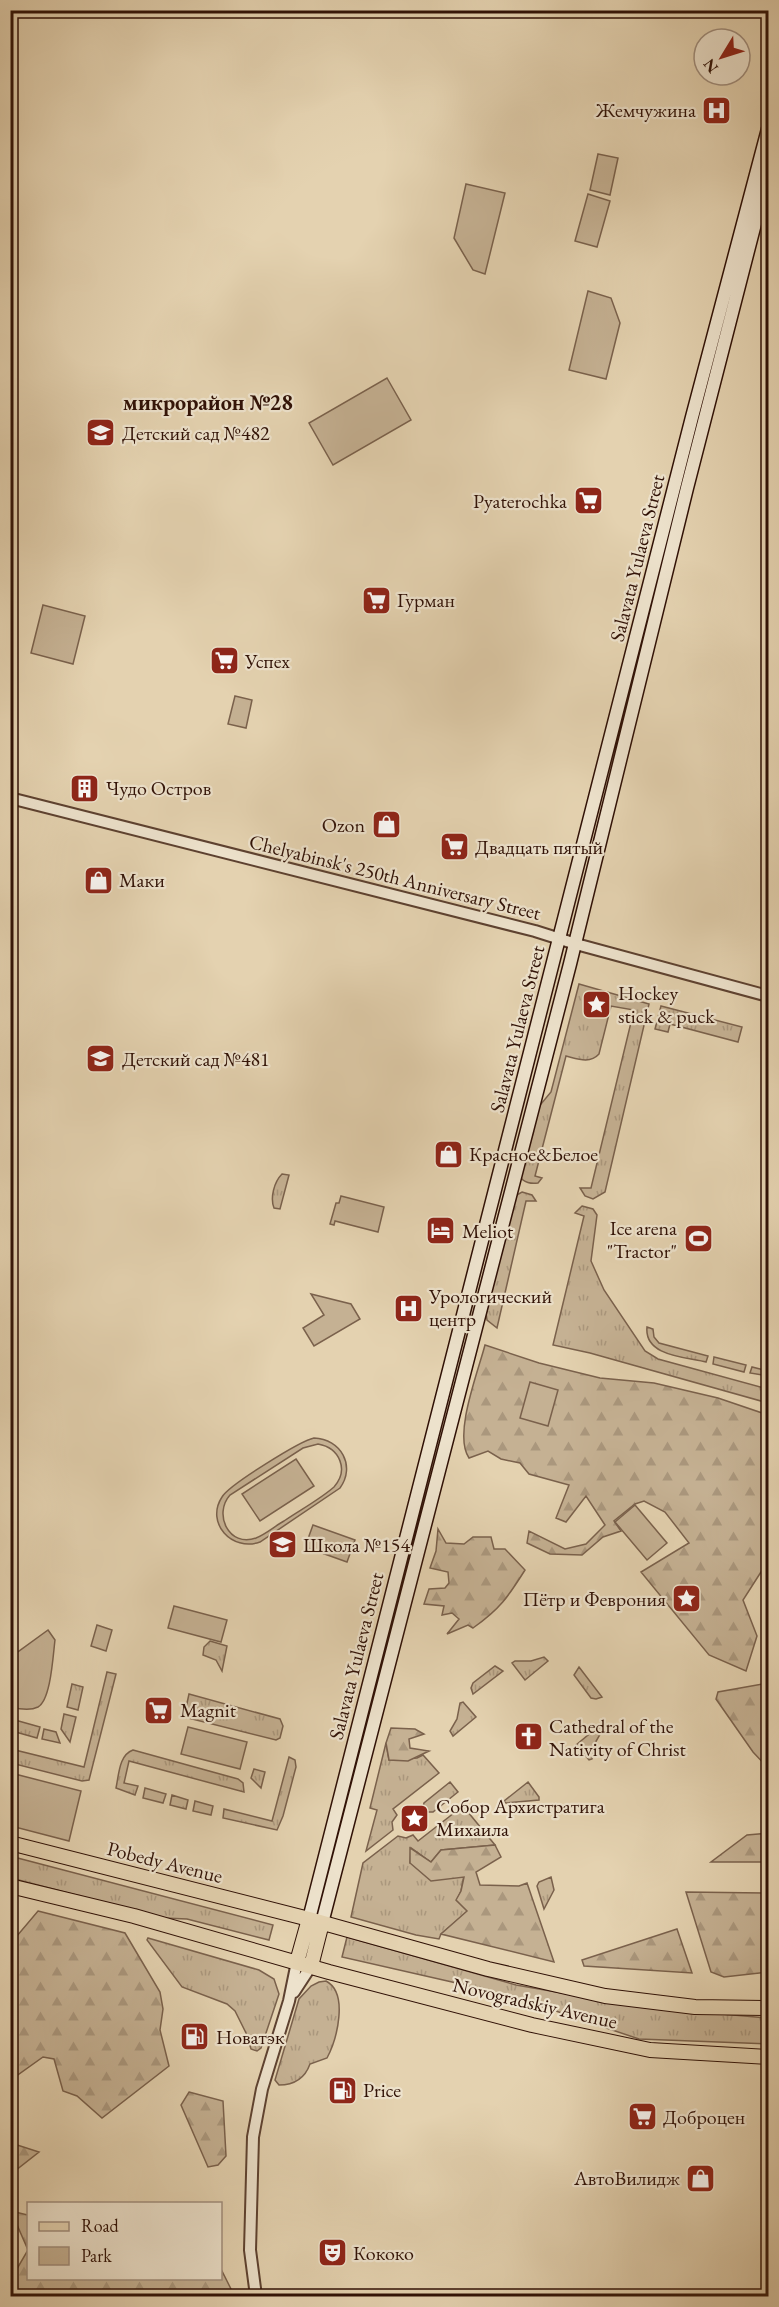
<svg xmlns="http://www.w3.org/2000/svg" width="779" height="2307" font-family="'EB Garamond',serif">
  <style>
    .grass { fill: url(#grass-tufts); stroke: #7a614c; stroke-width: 1.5 }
    .forest { fill: url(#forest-firs); stroke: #7a614c; stroke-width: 1.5 }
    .green { fill: #c5b193; stroke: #7a614c; stroke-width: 1.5; fill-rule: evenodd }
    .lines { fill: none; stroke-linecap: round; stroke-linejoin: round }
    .tertiary-casing { stroke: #5d4130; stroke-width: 14 }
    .secondary-casing { stroke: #301106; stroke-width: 15 }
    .primary-casing { stroke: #301106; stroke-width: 16 }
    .tertiary { stroke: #ede2cc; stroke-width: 10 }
    .secondary { stroke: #ede2cc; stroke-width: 12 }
    .primary { stroke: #e4d2b0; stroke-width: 14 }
    .labels { text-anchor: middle; stroke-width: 4.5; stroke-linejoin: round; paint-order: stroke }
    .poi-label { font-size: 20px; fill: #301106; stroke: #ede2cc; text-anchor: start }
    .street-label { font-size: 20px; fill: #301106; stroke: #ede2cc }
    .quarter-label { font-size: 22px; font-weight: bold; fill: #301106; stroke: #ede2cc }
  </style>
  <defs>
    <pattern id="grass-tufts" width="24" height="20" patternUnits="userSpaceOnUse" patternTransform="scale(1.5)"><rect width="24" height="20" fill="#c5b193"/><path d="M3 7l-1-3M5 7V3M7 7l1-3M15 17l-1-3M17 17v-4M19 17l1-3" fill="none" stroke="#aa977d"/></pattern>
    <pattern id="forest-firs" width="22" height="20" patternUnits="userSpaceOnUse" patternTransform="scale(1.5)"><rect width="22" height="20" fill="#c5b193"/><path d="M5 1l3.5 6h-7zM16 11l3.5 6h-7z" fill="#aa977d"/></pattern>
  </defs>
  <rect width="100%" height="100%" fill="#e4d2b0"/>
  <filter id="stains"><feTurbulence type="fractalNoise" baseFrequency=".00333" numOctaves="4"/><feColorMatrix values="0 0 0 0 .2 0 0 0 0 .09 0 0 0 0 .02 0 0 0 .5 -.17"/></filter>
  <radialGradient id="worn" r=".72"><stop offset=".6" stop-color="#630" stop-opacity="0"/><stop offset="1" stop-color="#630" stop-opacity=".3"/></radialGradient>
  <!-- grass -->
  <path class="grass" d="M579,984L649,1004L605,1192L593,1199L585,1196L580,1188H591L634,1010L611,1006L599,1054C590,1064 578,1059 566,1056L535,1176L542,1178L538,1183C532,1184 523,1183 520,1176L536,1110L551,1092Z
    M661,1006L742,1027L738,1042L670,1024L668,1032L655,1029Z
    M282,1174L289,1175L280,1209L274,1208C270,1198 274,1182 282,1174Z
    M522,1192L532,1195L536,1201H526L497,1328L487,1320L486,1313L515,1196Z
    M582,1206L593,1209L597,1215L591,1261L604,1290L645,1351L658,1359L768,1389V1403L590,1353L553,1345L584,1216L575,1213Z
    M647,1327L653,1329L654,1337L659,1343L708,1356L706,1362C685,1357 644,1356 647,1327Z
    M714,1357L746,1365L744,1372L713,1364Z
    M765,1363L768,1364V1376L750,1373L752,1367L764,1370Z
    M210,1641L227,1646L222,1671L216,1660L203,1655L204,1647Z
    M544,1657L548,1661L525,1680L512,1663L515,1661H531Z
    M495,1666L503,1671L473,1694L471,1688L473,1683Z
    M579,1667L602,1697L596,1699L591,1698L574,1675Z
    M107,1672L116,1674L89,1780L82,1781L11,1763V1749L84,1767Z
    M72,1684L83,1687L78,1710L67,1707Z
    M189,1694L280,1719L283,1726L280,1738L276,1740L184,1717Z
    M463,1702L476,1717L453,1736L450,1731L457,1719L460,1703Z
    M64,1714L76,1717L70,1742L61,1729Z
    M15,1720L40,1727L37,1738L12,1731Z
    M599,1726L602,1731L595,1743L592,1759L589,1760L576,1745Z
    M44,1729L56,1732L60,1743L42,1739Z
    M386,1743L389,1760L417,1758L423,1755L439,1773L393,1809L397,1815L392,1822L393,1830L366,1851L377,1810L370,1808Z
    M133,1750L238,1779L243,1783L244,1792L129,1761L124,1783L138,1786L135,1795L116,1788C119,1774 119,1755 133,1750Z
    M289,1757L295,1760L296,1767L283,1816L277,1830L223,1818L224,1809L272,1821Z
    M254,1769L265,1772L261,1788L251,1778Z
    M450,1782L458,1792L433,1812H426L423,1807L424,1803Z
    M528,1782L539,1797V1800L506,1803L504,1801Z
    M145,1788L166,1794L163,1803L143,1798Z
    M172,1795L188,1800L186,1809L170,1805Z
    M195,1801L213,1806L211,1815L193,1811Z
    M463,1806L495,1845L441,1850L431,1862L411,1848L410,1863L464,1876L461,1891L457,1900L468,1911L441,1934L439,1939L416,1935L351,1917L363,1863L398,1836L406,1838L413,1835L418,1841Z
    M10,1856L273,1925L269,1940L187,1919L164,1918L11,1878Z
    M551,1877L554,1890L544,1909L537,1886L539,1882Z
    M347,1937L516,1985L643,2007L768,2018V2044L639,2039L547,2008L452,1982L342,1957Z
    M148,1938L259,1970L274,1979L279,1994L261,2048L257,2051L251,2049L246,2033L235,2011L227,2004L182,1987L147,1940Z
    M326,1981C349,1993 337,2039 327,2058L310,2064C305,2078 295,2085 279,2085L275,2080L299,1999L311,1986L319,1982Z"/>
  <!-- forest -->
  <path class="forest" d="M485,1345L539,1363L600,1378L654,1383L718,1398L768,1415V1561L743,1600L757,1636L746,1671L709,1655L641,1572L689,1543L665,1512L644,1501L635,1504L614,1521L621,1531L603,1537L582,1555L550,1554L527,1543L529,1531L565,1549L586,1544L605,1525L586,1496L566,1522L556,1518L569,1485L529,1474L520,1463L501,1459L488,1451L469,1458C453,1435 478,1372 485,1345Z
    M438,1529L446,1543L464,1544L473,1537H491L494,1549H505L525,1570C508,1597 500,1609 473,1628L468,1625L447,1634L459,1619L452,1613L442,1615L444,1606L424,1604L429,1589L445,1588L449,1583L448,1572L430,1568L436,1551Z
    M768,1683V1768L753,1752L716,1699L718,1692Z
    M391,1728L415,1729L424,1734L409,1739L410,1748L429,1751L408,1761L389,1760L386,1743Z
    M768,1833V1862H711L747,1835Z
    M495,1845L501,1857L476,1872L480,1885L519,1886L527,1883L554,1962L441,1934L467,1911L456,1900L461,1891L464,1877L431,1881L410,1863V1848L431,1862L441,1850Z
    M686,1892L768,1893V1972L724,1977L711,1972Z
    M38,1911L125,1933L160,1992L163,2009L160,2030L169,2066L102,2118L77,2096L63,2091L54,2059L43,2057L12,2079L14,2067L10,2066L11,1943Z
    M677,1929L692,1973L584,1966L582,1960Z
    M189,2092L223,2101L226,2156L218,2165L208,2167L181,2105Z
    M11,2143L39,2152L11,2174L10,2143Z
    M11,2211L28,2215V2278H220L221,2269L234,2295L11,2296V2279L28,2250Z"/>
  <!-- green -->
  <path class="green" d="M598,154L618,158L610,195L590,190Z
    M466,184L505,193L485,274L473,270L454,238Z
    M588,194L610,201L597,247L575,241Z
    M588,291L611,298L620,323L606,379L569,370Z
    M387,378L411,420L333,465L309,423Z
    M43,605L85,616L73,664L31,653Z
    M235,696L252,700L246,728L228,724Z
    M341,1196L384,1207L378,1232L335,1221L334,1225L330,1224L336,1203H339Z
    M311,1294L351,1304L360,1319L314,1346L303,1328L324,1315Z
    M530,1382L558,1390L548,1426L520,1418Z
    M314,1438C341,1439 356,1466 340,1488L260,1542C232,1552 205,1523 222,1497C229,1485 300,1441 314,1438ZM318,1444C340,1448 349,1470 334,1487C319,1500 300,1510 284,1521C275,1526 266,1534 256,1538C229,1548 213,1514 230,1495L303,1448Z
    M296,1459L314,1486L260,1521L242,1494Z
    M635,1505L667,1543L647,1560L615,1522Z
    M313,1525L355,1540L347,1562L305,1547Z
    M174,1606L227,1620L221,1642L168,1628Z
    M97,1625L112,1630L106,1651L91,1646Z
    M48,1630L55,1640C53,1655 51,1700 38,1707C30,1711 19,1709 11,1707V1657Z
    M188,1727L247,1742L240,1769L181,1754Z
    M11,1773L81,1791L69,1841L11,1826Z"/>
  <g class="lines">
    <defs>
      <path id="tertiary" d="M10,798L535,931L576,944L768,996
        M294,1992L311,1966
        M256,2296L250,2250L253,2137L262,2089L289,2001L297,1962"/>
      <path id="secondary" d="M309,1919L692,417L768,129
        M322,1923L570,964L687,488L768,173"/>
      <path id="primary" d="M10,1843L309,1919L488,1969L605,1996L695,2007L768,2008
        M10,1886L134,1916L329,1972L532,2025L650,2050L768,2057
        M297,1962L309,1919
        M311,1966L322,1923"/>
    </defs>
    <!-- tertiary casing -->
    <use href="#tertiary" class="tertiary-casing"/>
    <!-- secondary casing -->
    <use href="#secondary" class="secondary-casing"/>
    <!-- primary casing -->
    <use href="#primary" class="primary-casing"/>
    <!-- tertiary -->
    <use href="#tertiary" class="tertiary"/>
    <!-- secondary -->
    <use href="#secondary" class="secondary"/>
    <!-- primary -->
    <use href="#primary" class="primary"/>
  </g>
  <!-- icons -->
  <defs>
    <symbol id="hospital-square" viewBox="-11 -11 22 22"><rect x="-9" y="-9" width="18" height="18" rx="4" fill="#8f2418" stroke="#ede2cc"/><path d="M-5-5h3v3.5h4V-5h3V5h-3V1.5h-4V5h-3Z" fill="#fff"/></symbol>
    <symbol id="school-square" viewBox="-11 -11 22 22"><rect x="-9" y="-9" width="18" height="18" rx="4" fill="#8f2418" stroke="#ede2cc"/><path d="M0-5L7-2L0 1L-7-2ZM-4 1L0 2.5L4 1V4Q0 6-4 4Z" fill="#fff"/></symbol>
    <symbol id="supermarket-square" viewBox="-11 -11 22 22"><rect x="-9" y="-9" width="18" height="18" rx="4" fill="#8f2418" stroke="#ede2cc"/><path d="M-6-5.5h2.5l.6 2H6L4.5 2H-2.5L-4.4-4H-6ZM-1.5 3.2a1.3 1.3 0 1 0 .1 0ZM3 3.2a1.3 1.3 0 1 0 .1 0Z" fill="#fff"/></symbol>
    <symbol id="building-square" viewBox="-11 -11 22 22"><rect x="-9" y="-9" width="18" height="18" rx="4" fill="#8f2418" stroke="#ede2cc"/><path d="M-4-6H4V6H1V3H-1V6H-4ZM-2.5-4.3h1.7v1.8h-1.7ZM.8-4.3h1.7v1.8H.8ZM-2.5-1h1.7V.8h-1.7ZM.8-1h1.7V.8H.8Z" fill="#fff"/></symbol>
    <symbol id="shop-square" viewBox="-11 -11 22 22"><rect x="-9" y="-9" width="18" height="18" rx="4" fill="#8f2418" stroke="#ede2cc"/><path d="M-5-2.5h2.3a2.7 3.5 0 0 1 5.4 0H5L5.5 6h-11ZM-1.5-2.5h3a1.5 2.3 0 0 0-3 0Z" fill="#fff"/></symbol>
    <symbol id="sight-square" viewBox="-11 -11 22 22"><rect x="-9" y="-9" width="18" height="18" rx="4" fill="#8f2418" stroke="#ede2cc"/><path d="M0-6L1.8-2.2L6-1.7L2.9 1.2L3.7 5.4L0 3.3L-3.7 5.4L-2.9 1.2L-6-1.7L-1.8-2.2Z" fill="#fff"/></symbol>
    <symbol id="hotel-square" viewBox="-11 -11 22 22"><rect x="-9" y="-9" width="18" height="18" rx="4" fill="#8f2418" stroke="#ede2cc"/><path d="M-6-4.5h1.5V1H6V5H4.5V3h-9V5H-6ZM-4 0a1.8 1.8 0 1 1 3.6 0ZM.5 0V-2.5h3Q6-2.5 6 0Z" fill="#fff"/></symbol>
    <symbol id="stadium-square" viewBox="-11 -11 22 22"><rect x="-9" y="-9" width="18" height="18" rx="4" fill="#8f2418" stroke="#ede2cc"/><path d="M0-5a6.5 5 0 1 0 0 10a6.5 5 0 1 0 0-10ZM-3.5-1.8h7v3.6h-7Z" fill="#fff"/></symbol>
    <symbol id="church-square" viewBox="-11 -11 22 22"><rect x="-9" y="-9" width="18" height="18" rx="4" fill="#8f2418" stroke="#ede2cc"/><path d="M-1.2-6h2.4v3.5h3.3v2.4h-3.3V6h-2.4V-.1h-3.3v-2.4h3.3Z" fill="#fff"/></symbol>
    <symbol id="fuel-square" viewBox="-11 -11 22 22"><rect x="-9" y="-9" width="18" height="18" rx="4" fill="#8f2418" stroke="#ede2cc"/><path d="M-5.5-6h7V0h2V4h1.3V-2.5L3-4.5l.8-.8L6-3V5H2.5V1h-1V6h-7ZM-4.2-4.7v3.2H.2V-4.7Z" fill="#fff"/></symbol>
    <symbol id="theatre-square" viewBox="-11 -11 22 22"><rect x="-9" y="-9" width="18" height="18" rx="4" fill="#8f2418" stroke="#ede2cc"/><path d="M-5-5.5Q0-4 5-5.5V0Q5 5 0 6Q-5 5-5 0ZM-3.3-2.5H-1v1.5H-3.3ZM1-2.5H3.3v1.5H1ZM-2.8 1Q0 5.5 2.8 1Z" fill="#fff"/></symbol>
  </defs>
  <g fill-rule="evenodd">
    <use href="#hospital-square" x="700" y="94" width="33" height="33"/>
    <use href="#school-square" x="84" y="416" width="33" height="33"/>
    <use href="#supermarket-square" x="572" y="484" width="33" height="33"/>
    <use href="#supermarket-square" x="360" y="584" width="33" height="33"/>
    <use href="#supermarket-square" x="208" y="644" width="33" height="33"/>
    <use href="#building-square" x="68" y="772" width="33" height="33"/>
    <use href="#shop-square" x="370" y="808" width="33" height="33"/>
    <use href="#supermarket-square" x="438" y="830" width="33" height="33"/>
    <use href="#shop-square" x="82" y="864" width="33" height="33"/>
    <use href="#sight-square" x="580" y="988" width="33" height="33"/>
    <use href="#school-square" x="84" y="1042" width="33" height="33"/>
    <use href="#shop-square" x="432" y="1138" width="33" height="33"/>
    <use href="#hotel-square" x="424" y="1214" width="33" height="33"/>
    <use href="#stadium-square" x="682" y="1222" width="33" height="33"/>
    <use href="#hospital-square" x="392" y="1292" width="33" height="33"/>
    <use href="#school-square" x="266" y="1528" width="33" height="33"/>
    <use href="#sight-square" x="670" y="1582" width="33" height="33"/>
    <use href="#supermarket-square" x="142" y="1694" width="33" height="33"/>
    <use href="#church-square" x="512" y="1720" width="33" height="33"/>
    <use href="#sight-square" x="398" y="1802" width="33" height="33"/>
    <use href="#fuel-square" x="178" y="2020" width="33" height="33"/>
    <use href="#fuel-square" x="326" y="2074" width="33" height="33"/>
    <use href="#supermarket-square" x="626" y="2100" width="33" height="33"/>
    <use href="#shop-square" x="684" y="2162" width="33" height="33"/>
    <use href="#theatre-square" x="316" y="2236" width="33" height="33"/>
  </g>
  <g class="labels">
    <!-- poi labels -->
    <g class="poi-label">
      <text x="696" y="117" text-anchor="end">Жемчужина</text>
      <text x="122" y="440">Детский сад №482</text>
      <text x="567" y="508" text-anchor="end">Pyaterochka</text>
      <text x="397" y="607">Гурман</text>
      <text x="245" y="668">Успех</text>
      <text x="106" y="795">Чудо Остров</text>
      <text x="365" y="832" text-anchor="end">Ozon</text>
      <text x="475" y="854">Двадцать пятый</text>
      <text x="119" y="887">Маки</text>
      <text x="618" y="1000">Hockey<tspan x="618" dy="23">stick &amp; puck</tspan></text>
      <text x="122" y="1066">Детский сад №481</text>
      <text x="469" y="1161">Красное&amp;Белое</text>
      <text x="677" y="1235" text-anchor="end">Ice arena<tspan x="677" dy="23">"Tractor"</tspan></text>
      <text x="462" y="1238">Meliot</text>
      <text x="429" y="1303">Урологический<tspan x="429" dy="23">центр</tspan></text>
      <text x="303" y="1552">Школа №154</text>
      <text x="666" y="1606" text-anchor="end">Пётр и Феврония</text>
      <text x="180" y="1717">Magnit</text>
      <text x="549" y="1733">Cathedral of the<tspan x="549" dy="23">Nativity of Christ</tspan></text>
      <text x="436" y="1813">Собор Архистратига<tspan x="436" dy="23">Михаила</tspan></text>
      <text x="216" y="2044">Новатэк</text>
      <text x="363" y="2097">Price</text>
      <text x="663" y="2124">Доброцен</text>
      <text x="680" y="2185" text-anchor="end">АвтоВилидж</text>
      <text x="353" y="2260">Кококо</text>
    </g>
    <!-- street labels -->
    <g class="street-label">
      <text transform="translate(637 558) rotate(-76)" y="7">Salavata Yulaeva Street</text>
      <text transform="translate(395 877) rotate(14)" y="7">Chelyabinsk's 250th Anniversary Street</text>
      <text transform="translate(517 1029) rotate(-76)" y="7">Salavata Yulaeva Street</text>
      <text transform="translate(356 1656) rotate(-76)" y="7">Salavata Yulaeva Street</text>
      <text transform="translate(165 1862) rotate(14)" y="7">Pobedy Avenue</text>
      <text transform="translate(535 2003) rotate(13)" y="7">Novogradskiy Avenue</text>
    </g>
    <!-- quarter labels -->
    <g class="quarter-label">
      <text x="208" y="410">микрорайон №28</text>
    </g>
  </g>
  <!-- margin -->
  <rect width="779" height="2307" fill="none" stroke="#e4d2b0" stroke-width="36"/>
  <rect x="12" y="12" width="755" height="2283" fill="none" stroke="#301106" stroke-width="3"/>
  <rect x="18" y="18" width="743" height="2271" fill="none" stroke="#301106" stroke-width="1.5"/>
  <!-- legend -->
  <rect x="27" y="2202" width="195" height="78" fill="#ede2cc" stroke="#a18e7d" stroke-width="1.5"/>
  <rect x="39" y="2222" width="30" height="9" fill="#e4d2b0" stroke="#a18e7d" stroke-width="1.5"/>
  <text x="81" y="2232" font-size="18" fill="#301106">Road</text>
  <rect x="39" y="2247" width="30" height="18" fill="#c5b193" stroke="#a18e7d" stroke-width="1.5"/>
  <text x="81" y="2262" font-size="18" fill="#301106">Park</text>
  <!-- north arrow -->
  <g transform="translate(722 57) rotate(232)"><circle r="28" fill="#ede2cc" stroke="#a18e7d" stroke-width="1.5"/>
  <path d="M0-4.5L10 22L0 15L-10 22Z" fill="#8f2418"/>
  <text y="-9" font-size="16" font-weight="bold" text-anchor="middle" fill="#301106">N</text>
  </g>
  <rect width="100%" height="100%" filter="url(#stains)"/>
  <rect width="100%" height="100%" fill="url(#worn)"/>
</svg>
